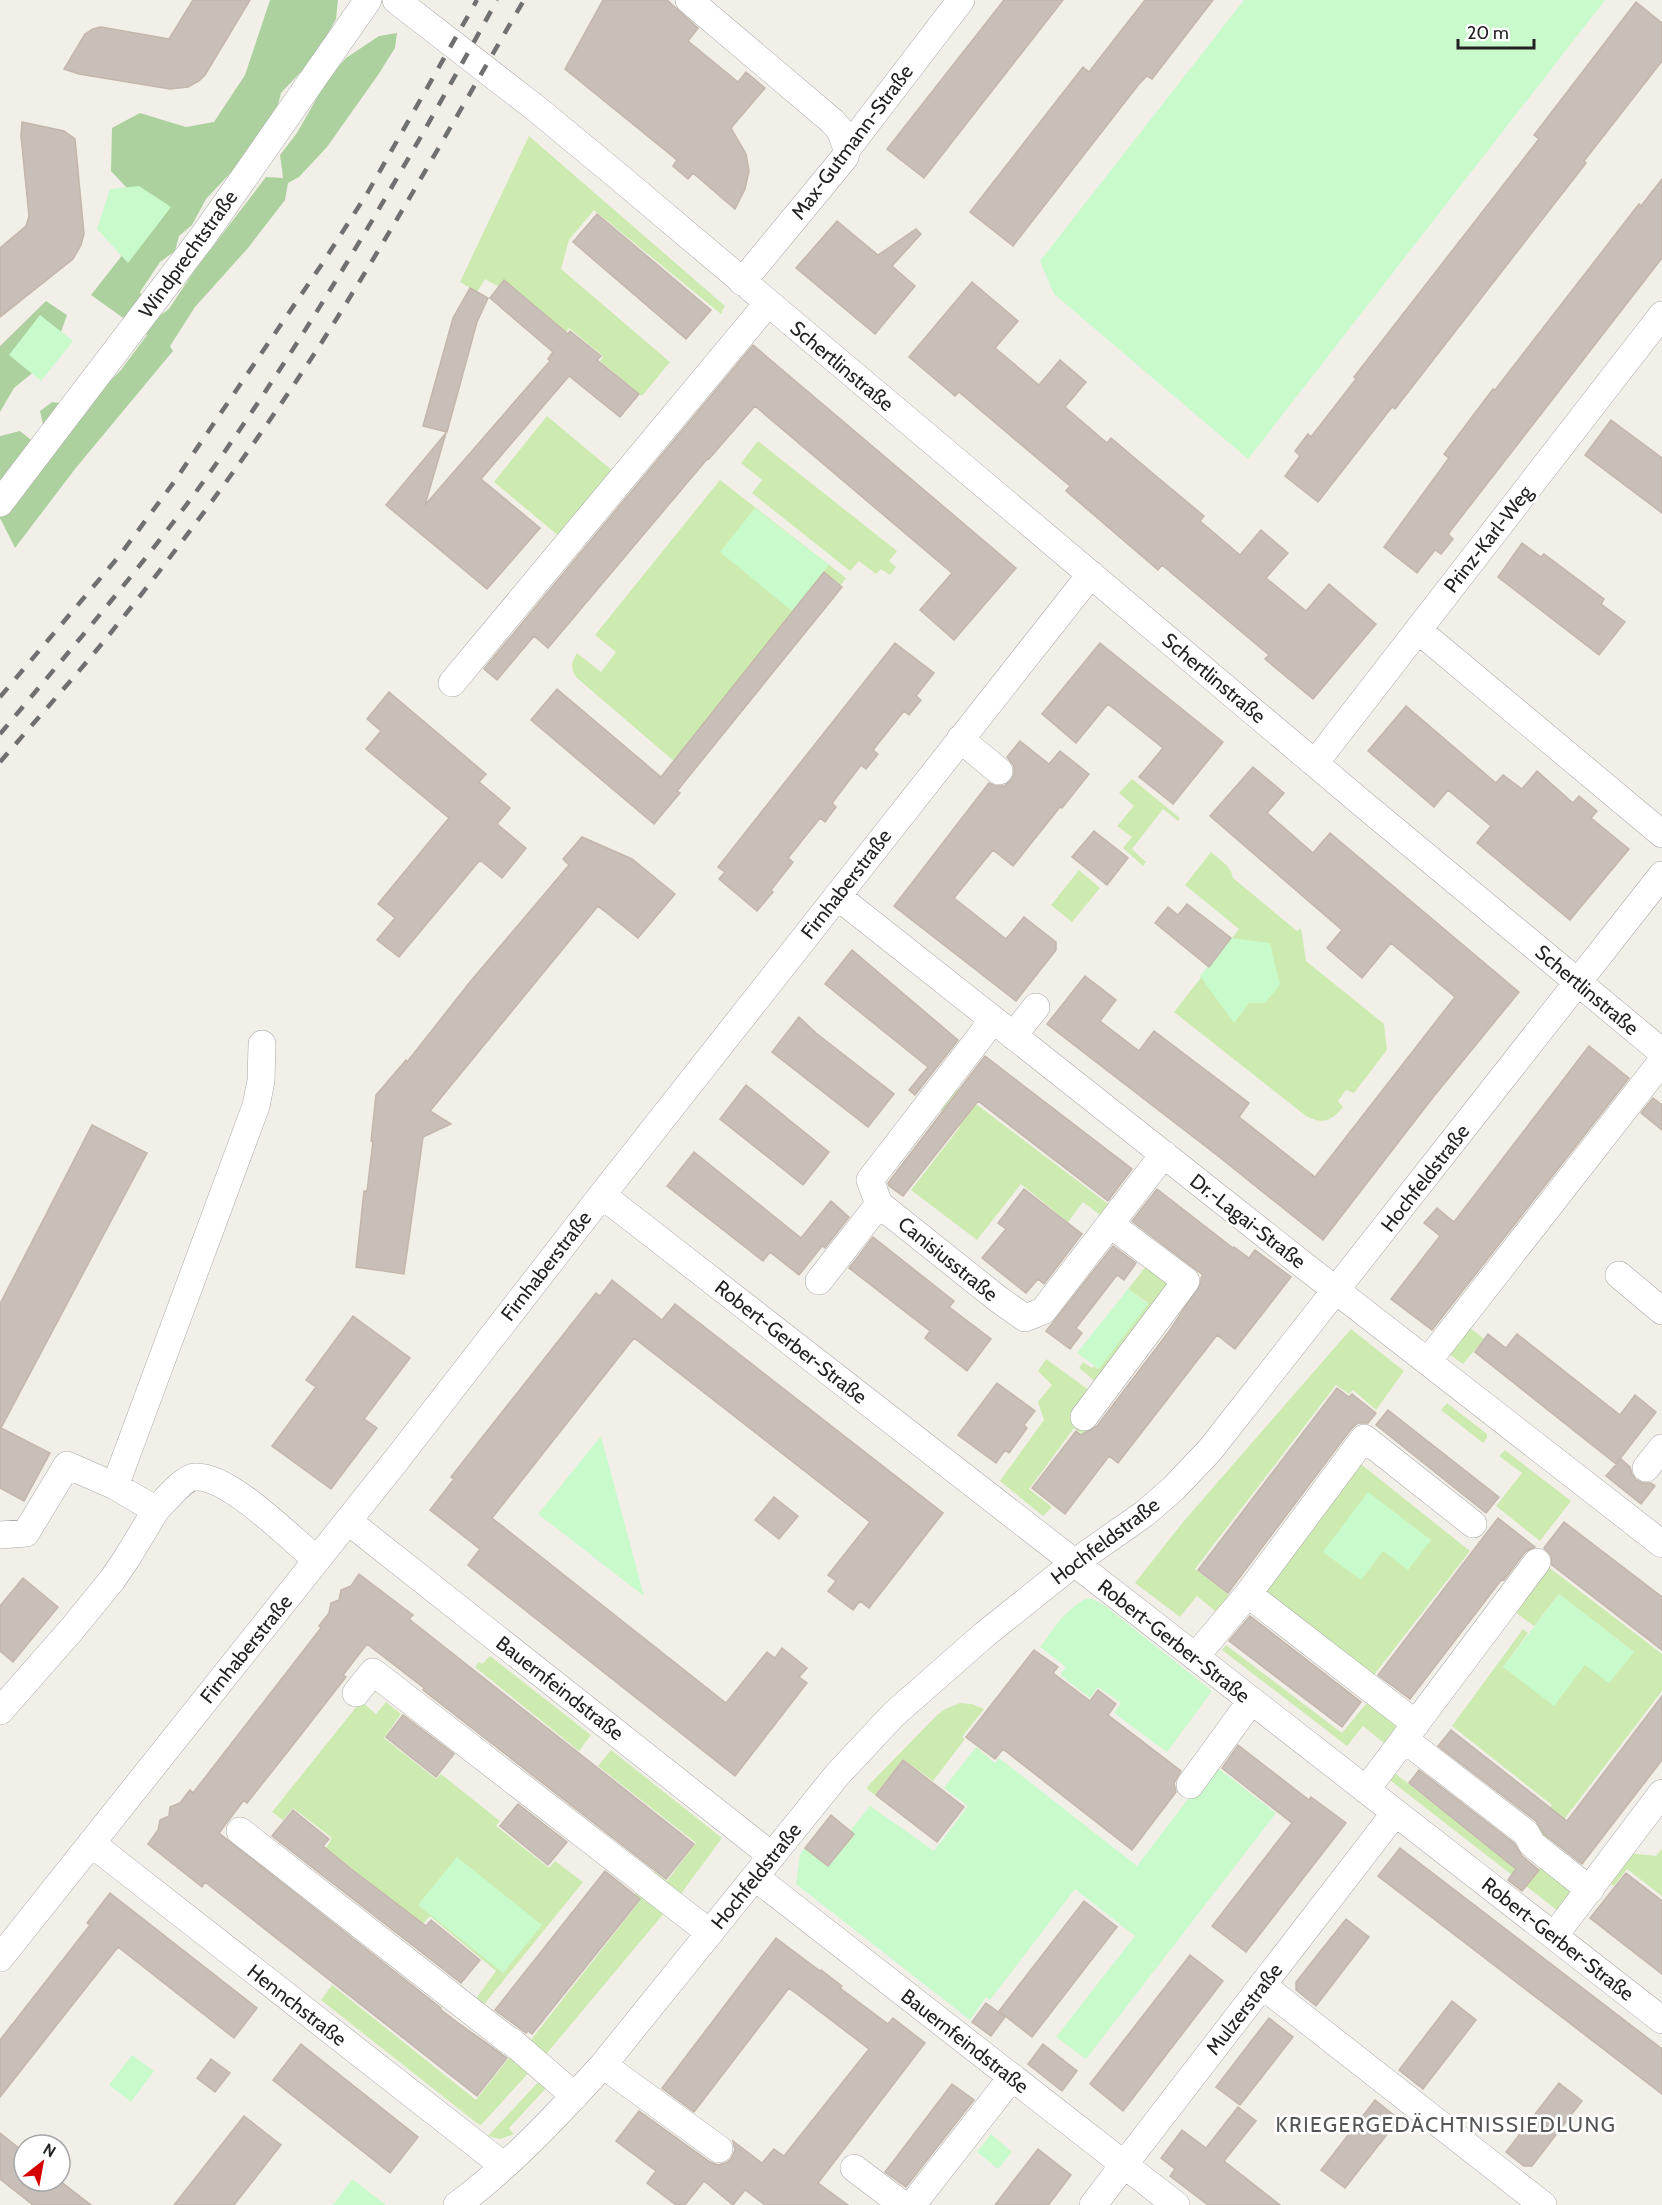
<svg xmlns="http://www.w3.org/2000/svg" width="1662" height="2205" font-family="Cabin,sans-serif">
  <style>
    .grass { fill: #cdebb0 }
    .forest { fill: #add19e }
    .park { fill: #c8facc }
    .building { fill: #c7bfb8; stroke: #c4b6ab; stroke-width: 1.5 }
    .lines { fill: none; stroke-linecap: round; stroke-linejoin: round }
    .minor-casing { stroke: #a9a9a9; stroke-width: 28 }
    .minor { stroke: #fff; stroke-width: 27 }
    .rail { stroke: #707070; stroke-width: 4.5; stroke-dasharray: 12 12; stroke-linecap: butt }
    .labels { text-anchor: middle; stroke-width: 5; stroke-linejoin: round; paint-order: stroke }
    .street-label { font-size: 20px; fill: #222; stroke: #fff }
    .neighbourhood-label { font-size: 21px; letter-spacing: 1.5px; fill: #555; stroke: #fff }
  </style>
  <rect width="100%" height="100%" fill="#f2efe9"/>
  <!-- grass -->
  <path class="grass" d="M529,136L725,306L721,314L594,210L569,240L561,269L670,362L642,396L600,361L603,356L569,328L566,332L505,281L499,287L485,279L477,292L460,282Z
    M547,416L614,472L560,537L494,482Z
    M758,441L897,551L889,561L896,567L890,575L881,569L876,574L859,561L850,571L752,493L762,480L741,463Z
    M720,480L846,578L841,585L824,572L682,752L698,766L690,775L577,678C570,669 571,662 577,653L601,672L616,652L595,635Z
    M1132,779L1180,818L1178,821L1163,809L1132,849L1146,862L1143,866L1123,848L1132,837L1117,826L1134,806L1119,793Z
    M1211,852C1219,859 1232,867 1233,878L1297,931L1301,928L1306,961L1384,1024L1387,1050L1354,1093L1346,1090L1338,1101L1343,1107C1332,1121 1322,1125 1306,1116L1174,1012L1239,929L1185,885Z
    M1079,870L1100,888L1072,922L1051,905Z
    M955,1088L1108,1204L1100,1215L1083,1202L1068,1222L1021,1184L977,1240L911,1190L960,1127L940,1110Z
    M1148,1264L1171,1283L1101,1386L1079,1368L1083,1362L1092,1368L1094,1366L1098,1369L1148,1303L1128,1289Z
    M1468,1326L1484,1339L1463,1364L1446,1352Z
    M1351,1329L1404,1371L1376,1410L1353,1390L1349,1394L1336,1385L1195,1569L1236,1600L1222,1617L1197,1596L1180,1617L1135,1583L1183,1522Z
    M1046,1359L1093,1393L1075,1416L1090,1429L1085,1436L1074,1428L1029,1489L1052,1507L1043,1516L1000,1481L1044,1420L1038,1402L1052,1385L1038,1371Z
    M1447,1403L1487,1434V1438L1483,1443L1441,1410Z
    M1505,1450L1571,1501L1540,1541L1496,1506L1522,1473L1499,1456Z
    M1352,1457L1470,1551L1370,1680L1253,1591Z
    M1546,1565L1662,1654V1691L1546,1843L1539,1838L1538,1824L1552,1805L1452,1726L1523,1629L1528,1633L1503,1667L1585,1665L1634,1652L1559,1594L1534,1626L1512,1610Z
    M1226,1645L1342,1733L1370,1699L1397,1725L1384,1743L1363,1726L1347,1746L1222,1650Z
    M490,1656L591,1735L579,1751L475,1667L479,1662L482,1664Z
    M361,1701L376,1714L386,1702L401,1714L384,1738L436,1779L441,1774L500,1821L496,1826L549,1868L555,1861L583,1882L482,2007L475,2000L496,1971L430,1916L423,1924L326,1848L332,1838L293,1808L283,1820L272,1812Z
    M960,1703L972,1704L984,1709L962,1737L965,1739L933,1781L903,1759L875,1795L868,1790L867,1787L937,1715L945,1709Z
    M611,1750L722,1838L677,1899L649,1877L654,1871L667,1881L696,1843L598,1766Z
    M1391,1770L1516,1868L1514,1871L1528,1882L1542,1865L1575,1888L1558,1911L1386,1777Z
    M1662,1849V1896L1627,1869L1614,1886L1609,1883L1627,1853L1656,1856Z
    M638,1890L665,1912L543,2058L527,2045L639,1902L633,1896Z
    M332,1985L476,2100L512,2054L532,2069L481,2125L478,2124L321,2000Z
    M542,2078L549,2085L509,2128L514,2134L500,2139L488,2136Z"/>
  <!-- forest -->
  <path class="forest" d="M270,0H338L336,19L315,57L281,93L275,117L250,152L206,199L192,225L179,236L175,251L160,262L140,292L155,319L169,309L194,271L266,177L283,178L280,155L297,133L327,80L346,58L379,36L397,33L395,48L378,75L327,147L299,177L288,183L285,200L248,248L195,307L170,346L173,351L75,469L15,548L0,518V436L20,431L36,444L44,429L40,411L52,402L85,406L121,370L147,335L91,295L153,216L111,171L112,128L140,113L186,127L214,122L245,75Z
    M46,301L67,315L52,357L14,388L0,412V346Z"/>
  <!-- park -->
  <path class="park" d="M1244,0H1605L1248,459L1054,294L1040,261Z
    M139,186L171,207L128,263L97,229L110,189Z
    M40,315L73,341L41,381L9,355Z
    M755,508L829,565L792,611L720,552Z
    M1231,938L1270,943L1280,985L1265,1003H1249L1234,1023L1200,976Z
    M1128,1289L1148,1304L1099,1369L1077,1353Z
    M601,1436L644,1596L538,1514Z
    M1368,1492L1431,1540L1408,1570L1383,1551L1361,1580L1323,1552Z
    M1559,1594L1634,1652L1609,1683L1585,1665L1554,1706L1503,1667Z
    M1086,1599H1092L1104,1605L1212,1691L1167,1752L1114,1713L1121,1703L1098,1687L1090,1698L1060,1675L1066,1667L1040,1647C1053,1630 1066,1608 1086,1599Z
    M976,1747L995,1763L999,1758L1137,1866L1214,1765L1276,1813L1086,2059L1056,2037L1135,1936L1075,1889L990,2000L986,1997L970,2020L796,1884L800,1855L805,1848L828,1866L854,1834L850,1831L870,1806L934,1851L968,1806L944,1788Z
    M457,1857L542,1925L503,1973L418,1905Z
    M132,2055L154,2071L131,2102L109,2085Z
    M991,2134L1012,2152L998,2169L977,2152Z
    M352,2179L386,2205H333Z"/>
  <!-- building -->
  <path class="building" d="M193,0H250L205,75L199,81L188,87L170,89L79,74L64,69L85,34L93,29L101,27L169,39Z
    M603,0H667L698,28L688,41L738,82L746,72L765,88L731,128L746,154L749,171L745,189L735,209L693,173L688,179L673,166L677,160L565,69Z
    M1004,0H1063L924,178L887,149Z
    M1145,0H1213L1152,79L1147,76L1139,84L1013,246L970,212L1083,67L1089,72Z
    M1636,2L1662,23V61L1584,161L1586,163L1395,409L1392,407L1318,502L1285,476L1300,456L1295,451L1308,434L1311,437L1356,379L1354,377L1539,139L1534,135Z
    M22,122L64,131L75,139L84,234L81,245L73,259L0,317V248L26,226L29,216L21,136Z
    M1662,179V258L1448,534L1453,539L1441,554L1435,550L1417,573L1384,547L1449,458L1444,454L1493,389L1495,390L1639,204L1641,206Z
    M597,214L711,310L686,339L573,242Z
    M837,221L878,255L916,229L921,234L892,266L915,286L875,334L796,268Z
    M504,280L568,334L570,331L601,356L597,360L639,394L620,417L569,376L481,479L540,528L487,589L386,505L446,433L425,505L550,361L548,359L553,352L490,298Z
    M972,282L1018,321L995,348L1039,385L1060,360L1086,382L1065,407L1107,443L1111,438L1156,476L1204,516L1200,521L1240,555L1261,530L1288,553L1266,578L1306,611L1329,584L1376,624L1313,699L1265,659L1269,655L1162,565L1158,570L1066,491L1070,486L959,392L955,396L909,357Z
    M470,288L488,298L477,322L447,432L423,426L453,318Z
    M753,345L1016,568L954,640L920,610L952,573L755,406L709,459L708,458L548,648L534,636L497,680L484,669Z
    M1611,420L1662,458V513L1585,455Z
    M1522,543L1541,557L1544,554L1604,599L1601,604L1625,622L1599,655L1498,577Z
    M824,572L842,587L677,791L680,793L654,824L531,720L557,689L661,777Z
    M895,643L934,673L916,696L921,700L909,715L904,711L873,750L878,754L866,769L861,765L832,803L836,807L825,822L820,818L788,858L793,862L771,890L773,892L757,911L719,879L725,872L718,867Z
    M1100,643L1223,742L1173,804L1139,777L1163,748L1108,704L1076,743L1042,714Z
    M389,692L486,774L479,782L510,808L497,824L526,848L502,878L480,860L399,957L377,940L395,918L378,904L449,818L366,749L381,731L367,719Z
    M1406,706L1496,783L1503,775L1522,789L1537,771L1573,803L1579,796L1597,811L1591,818L1629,849L1570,920L1477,843L1491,826L1448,790L1434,807L1368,751Z
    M1020,741L1049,764L1060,751L1089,774L1062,808L1060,807L1013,866L993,850L954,898L1006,939L1024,917L1056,942V950L1016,1001L894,906L989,783L996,786H1004L1011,780L1014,774V766L1007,757Z
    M1253,767L1284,793L1267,813L1313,853L1330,833L1519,992L1434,1096L1323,1240L1218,1156L1047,1024L1085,976L1116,1000L1100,1021L1139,1051L1154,1031L1249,1103L1239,1117L1315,1177L1455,997L1391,943L1362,978L1327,948L1342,930L1210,816Z
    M1094,831L1128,858L1107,885L1072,857Z
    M582,837L632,859L675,894L638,938L598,906L430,1111L451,1124L423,1137L404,1274L356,1267L364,1191H367L373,1141H371L376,1095L406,1060L407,1062L470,982L569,865L563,859Z
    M1187,904L1231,938L1209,967L1155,923L1168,907L1178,915Z
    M852,950L958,1040L915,1095L909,1090L928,1067L825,984Z
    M799,1017L816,1033L894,1094L868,1127L772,1052Z
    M1589,1046L1629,1078L1432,1330L1391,1299L1440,1236L1424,1223L1437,1208L1454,1222Z
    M985,1056L1132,1169L1108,1201L978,1101L903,1196L889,1186L888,1183Z
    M746,1085L829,1152L803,1185L720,1119Z
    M1653,1098L1662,1105V1130L1641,1113Z
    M92,1125L147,1153L1,1428L50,1453L24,1501L0,1488V1304Z
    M694,1152L801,1238L831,1201L849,1217L825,1248L822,1246L799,1275L770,1252L763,1261L667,1186Z
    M1024,1189L1082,1234L1044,1284L1038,1279L1026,1293L982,1258L1006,1229L998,1223Z
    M1157,1189L1233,1248L1234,1247L1249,1258L1255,1250L1291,1277L1235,1349L1217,1335L1118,1463L1109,1456L1065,1514L1032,1488L1076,1431L1081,1435L1097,1426L1170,1330L1201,1283V1278L1203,1275L1132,1221Z
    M873,1237L954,1301L949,1307L991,1339L967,1371L925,1338L930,1331L849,1268Z
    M1113,1246L1136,1263L1124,1280L1117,1275L1076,1328L1082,1333L1070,1349L1046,1331Z
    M612,1280L662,1320L675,1304L943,1513L869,1608L860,1601L853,1610L828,1591L836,1581L828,1575L870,1522L634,1338L492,1518L726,1703L767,1652L775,1658L782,1648L807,1668L799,1677L807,1683L735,1776L468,1565L480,1549L430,1510L454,1479L451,1477L473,1449L596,1293L600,1296Z
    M353,1316L410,1358L364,1419L377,1428L331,1489L272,1446L316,1387L306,1380Z
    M1488,1334L1506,1348L1517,1334L1620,1415L1635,1395L1656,1412L1616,1464L1475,1352Z
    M997,1383L1035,1411L1024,1425L1027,1428L1009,1453L1005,1450L996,1463L958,1435Z
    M1337,1388L1349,1397L1352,1394L1376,1413L1368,1423H1358L1351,1429L1228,1593L1198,1570Z
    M1388,1410L1499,1497L1486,1513L1376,1425Z
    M1621,1459L1630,1467L1632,1474L1636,1480L1643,1483H1651L1655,1486L1641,1504L1606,1476Z
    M774,1497L798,1516L779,1539L755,1520Z
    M1498,1518L1535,1547L1525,1552L1504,1580L1502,1579L1410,1699L1378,1675Z
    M1564,1522L1662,1597V1650L1552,1565L1551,1555L1544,1548Z
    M359,1574L413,1615L409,1619L694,1844L666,1879L423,1690L424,1688L367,1644L343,1675L346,1677L289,1750L247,1803L244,1800L219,1833L441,2008L440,2009L457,2022L507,2058L477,2096L205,1882L202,1887L148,1844L158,1830L160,1820L169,1816L170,1807L180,1803L190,1790L193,1793L321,1628L319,1626L329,1613L331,1603L339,1600L341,1590L351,1586Z
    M23,1578L58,1607L13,1662L0,1651V1606Z
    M1250,1616L1361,1702L1342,1727L1229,1641Z
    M1034,1650L1058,1667L1053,1673L1090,1701L1098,1690L1116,1704L1108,1715L1181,1771L1174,1783L1176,1792L1132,1850L1003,1749L995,1759L966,1737Z
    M1662,1696V1760L1582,1864L1544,1834L1536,1821L1438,1746L1451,1730L1567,1821Z
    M403,1715L454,1754L436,1777L386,1737Z
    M1238,1745L1309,1800L1311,1797L1346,1823L1246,1952L1212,1926L1292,1823L1222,1768Z
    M903,1760L964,1807L937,1842L876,1795Z
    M1419,1770L1514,1843L1522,1856L1539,1870L1522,1891L1508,1880L1516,1869L1409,1783Z
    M518,1804L567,1842L548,1865L500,1826Z
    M293,1810L329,1839L323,1846L350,1868L426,1926L431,1920L480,1960L461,1983L272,1836Z
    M831,1815L854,1834L828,1866L805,1848Z
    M1400,1848L1662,2049V2094L1378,1876Z
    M605,1871L640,1899L532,2034L528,2031L526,2033L495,2010Z
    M1626,1873L1662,1901V1974L1590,1918Z
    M110,1893L257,2008L234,2038L118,1947L0,2097V2040L90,1925L87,1923Z
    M1084,1901L1117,1927L1032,2037L999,2011Z
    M1346,1919L1369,1937L1316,2006L1296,1990V1982Z
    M776,1938L820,1971L821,1970L842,1986L840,1988L888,2024L893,2018L925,2043L818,2183L848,2205H765L745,2190L733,2205L704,2181L685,2205H676L647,2183L656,2171L616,2141L639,2111L710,2162L718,2165L726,2163L731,2159L735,2150L733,2141L762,2163L774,2149L784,2156L869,2049L789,1988L694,2112L662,2088Z
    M1190,1955L1223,1981L1123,2111L1090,2084Z
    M1452,2001L1476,2020L1423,2089L1399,2070Z
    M986,2003L1005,2017L991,2036L972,2022Z
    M1269,2018L1293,2037L1240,2105L1216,2087Z
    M301,2044L418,2137L390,2173L273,2080Z
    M1043,2044L1077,2071L1062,2091L1028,2064Z
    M211,2059L230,2073L215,2092L197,2078Z
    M1559,2083L1582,2101L1532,2166H1524L1506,2152Z
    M952,2084L974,2100L906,2187L885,2172Z
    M1375,2100L1399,2119L1345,2188L1321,2170Z
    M1238,2107L1256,2121L1224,2161L1280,2205H1208L1170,2176L1175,2169L1161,2158L1182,2130L1206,2148Z
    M244,2116L281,2145L234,2205H174Z
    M0,2133L24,2152V2181H60L91,2205H33L0,2179Z
    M1038,2149L1071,2175L1053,2199L1048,2205H995Z"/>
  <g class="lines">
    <defs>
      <path id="minor" d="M396,0L538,110L619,177L1363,804L1662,1052
        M689,0L832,121L840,130L847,149
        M742,282L845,157L847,149L961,0
        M0,503L204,235L368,0
        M1418,630L1662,834
        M452,683L768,303
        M960,739L999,771
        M1315,763L1662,315
        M837,896L1306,1267L1662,1544
        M993,1020L870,1180L879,1204L998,1299L1025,1318L1043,1311L1164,1154
        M1013,1036L1036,1007
        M262,1044L261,1081L256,1106L115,1486L156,1510C164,1502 184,1477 195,1477C228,1474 291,1539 317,1560
        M602,1195L1662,2020
        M1619,1275L1662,1311
        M819,1281L879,1204
        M1428,1361L1662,1061
        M1084,1417L1186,1281L1110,1224
        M1646,1468L1662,1448
        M348,1521L772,1856
        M0,1535L26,1533L67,1465L115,1486
        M1248,1594L1416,1724
        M1195,1657L1248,1594L1364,1438L1473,1524
        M356,1693L373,1672L641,1879
        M0,1711L72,1629L112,1580L127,1558L156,1510
        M1404,1739L1526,1833L1532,1844L1590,1890
        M1190,1785L1251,1701
        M1366,1790L1537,1562
        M240,1831L508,2040
        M91,1843L504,2166
        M755,1877L1176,2205
        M644,1882L710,1933
        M1554,1936L1662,1793
        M0,1958L394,1463L602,1195L1091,574
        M1262,1985L1543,2205
        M511,2041L575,2096
        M603,2065L719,2149
        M854,2168L903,2205
        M457,2205C508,2168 560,2112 603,2065L837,1775L894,1714L984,1635L1074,1563L1144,1514L1174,1488L1210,1450L1662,875
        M912,2205L1012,2077
        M1093,2205L1395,1813"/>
    </defs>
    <!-- minor casing -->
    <use href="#minor" class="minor-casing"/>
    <!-- minor -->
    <use href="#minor" class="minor"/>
    <!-- rail -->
    <path class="rail" d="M0,697L120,555L174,482L322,264L368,192L477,0
      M0,734C76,643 155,552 223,454C324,309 412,155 497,0
      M0,762C36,720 74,678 109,635C183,543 256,444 320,345C392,232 457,115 524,0"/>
  </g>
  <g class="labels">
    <!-- street labels -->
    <g class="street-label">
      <text transform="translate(852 142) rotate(-53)" y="7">Max-Gutmann-Straße</text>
      <text transform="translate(188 254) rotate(-54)" y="7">Windprechtstraße</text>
      <text transform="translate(842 366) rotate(40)" y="7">Schertlinstraße</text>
      <text transform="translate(1488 539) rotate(-52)" y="7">Prinz-Karl-Weg</text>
      <text transform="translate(1214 678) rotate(40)" y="7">Schertlinstraße</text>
      <text transform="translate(846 884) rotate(-52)" y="7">Firnhaberstraße</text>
      <text transform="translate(1587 990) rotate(40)" y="7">Schertlinstraße</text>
      <text transform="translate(1425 1178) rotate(-52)" y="7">Hochfeldstraße</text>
      <text transform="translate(1248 1221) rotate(38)" y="7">Dr.-Lagai-Straße</text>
      <text transform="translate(948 1259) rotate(39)" y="7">Canisiusstraße</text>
      <text transform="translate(546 1266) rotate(-52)" y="7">Firnhaberstraße</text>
      <text transform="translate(791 1342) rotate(38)" y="7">Robert-Gerber-Straße</text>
      <text transform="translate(1105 1541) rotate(-37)" y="7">Hochfeldstraße</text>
      <text transform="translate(1174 1641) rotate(38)" y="7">Robert-Gerber-Straße</text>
      <text transform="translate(246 1649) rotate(-51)" y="7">Firnhaberstraße</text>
      <text transform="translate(560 1688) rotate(38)" y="7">Bauernfeindstraße</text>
      <text transform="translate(756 1876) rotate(-51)" y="7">Hochfeldstraße</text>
      <text transform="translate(1558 1939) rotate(38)" y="7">Robert-Gerber-Straße</text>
      <text transform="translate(297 2005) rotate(38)" y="7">Hennchstraße</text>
      <text transform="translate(1244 2009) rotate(-52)" y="7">Mulzerstraße</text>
      <text transform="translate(965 2041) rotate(38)" y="7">Bauernfeindstraße</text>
    </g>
    <!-- neighbourhood labels -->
    <g class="neighbourhood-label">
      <text x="1446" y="2132">KRIEGERGEDÄCHTNISSIEDLUNG</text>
    </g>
  </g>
  <!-- north arrow -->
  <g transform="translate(42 2163) rotate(31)"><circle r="28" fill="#ffffff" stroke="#a7a7a7" stroke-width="1.5"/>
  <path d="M0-4.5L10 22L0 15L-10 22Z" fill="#d40000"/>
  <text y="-9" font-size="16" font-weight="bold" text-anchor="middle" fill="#222222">N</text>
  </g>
  <!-- scale -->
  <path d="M1458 39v9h76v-9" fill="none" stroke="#222222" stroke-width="3"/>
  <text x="1467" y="39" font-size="18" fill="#222222" stroke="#ffffff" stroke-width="4.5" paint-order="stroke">20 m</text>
</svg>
